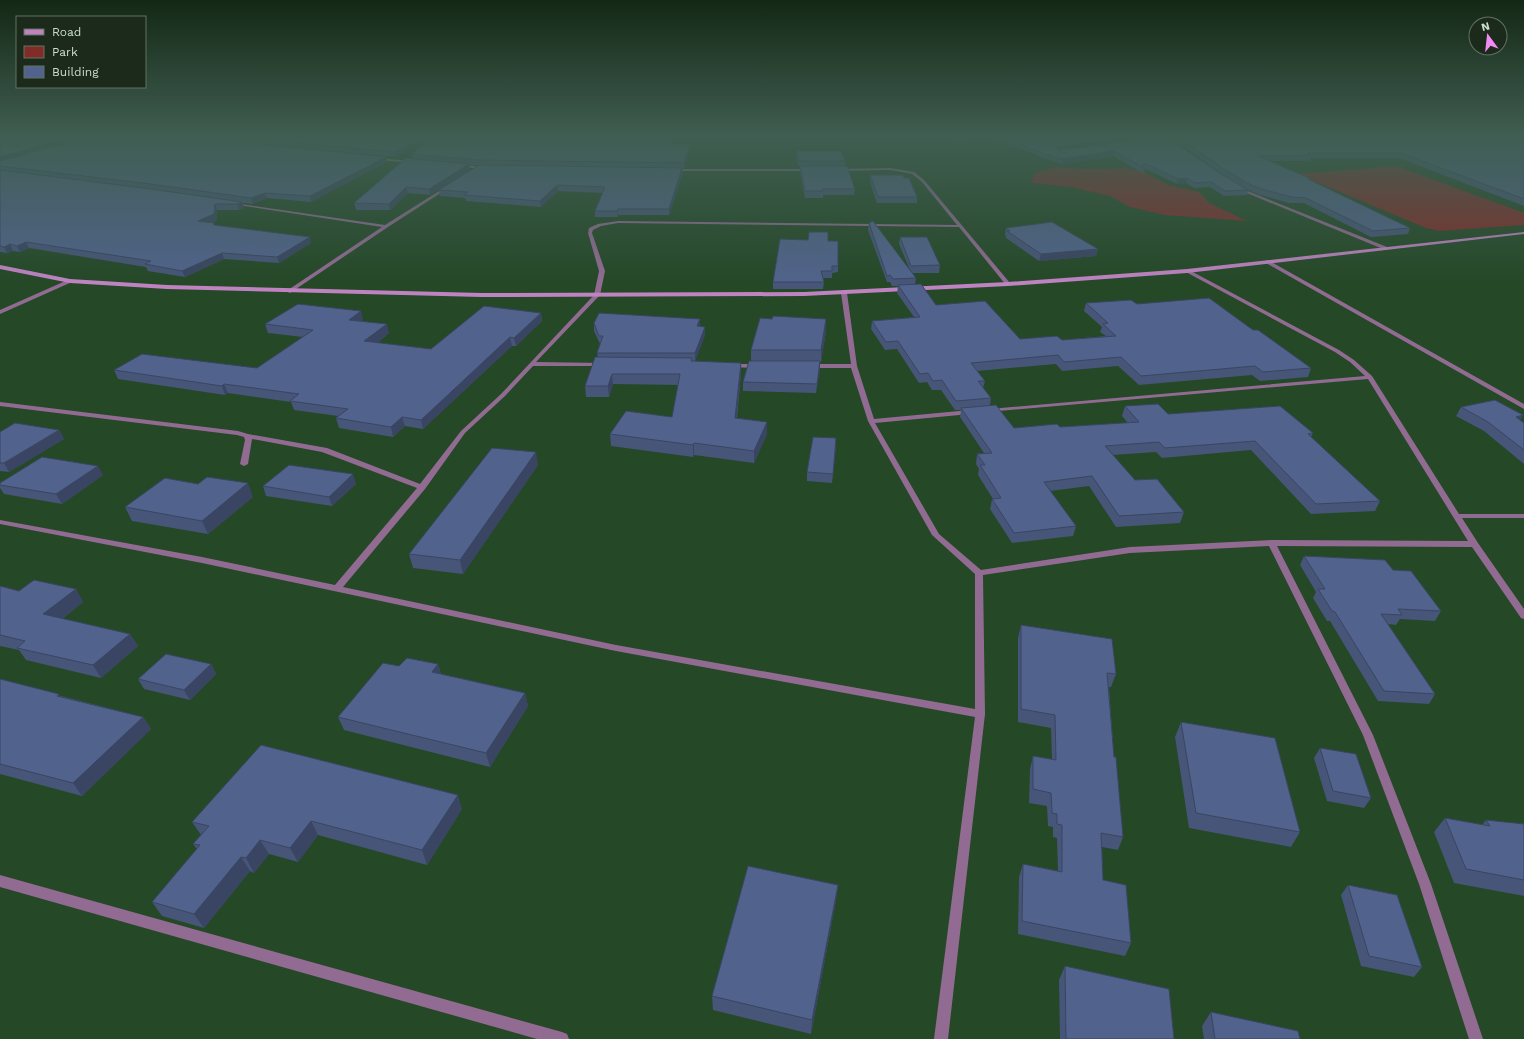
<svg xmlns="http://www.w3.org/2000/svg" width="1524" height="1039" font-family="'Work Sans',sans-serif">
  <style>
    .green { fill: #822c29 }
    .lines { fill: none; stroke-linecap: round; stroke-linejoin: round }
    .street { fill: #926b93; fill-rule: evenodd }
    .secondary { fill: #bf83c2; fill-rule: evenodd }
    .wall { fill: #465578; fill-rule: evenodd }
    .shaded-wall { fill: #394562 }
    .building { fill: #51638c; stroke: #394562 }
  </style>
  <rect width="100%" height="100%" fill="#254827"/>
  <!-- green -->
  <path class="green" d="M1396,166L1524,213V225L1439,231L1426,228L1297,174Z
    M1054,167L1086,169L1125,168L1144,172L1169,185L1199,192L1209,203L1247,221L1165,215L1130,207L1110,196L1071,187L1032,183L1033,174Z"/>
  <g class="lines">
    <!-- street -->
    <path class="street" d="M269,137H275L246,148L243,147Z
      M1186,137L1187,138L1185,139L1159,140L1157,139Z
      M1076,148L1077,150L1062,153L1065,155L1063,156L1057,152Z
      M376,158L413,161L415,162L413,163L375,160Z
      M460,165L486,167L488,168L486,169L459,167Z
      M890,168L914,172L924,180L1010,283V285H1006L959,227L618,223L601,226L593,230L592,233L605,271L600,295L536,362L602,363L604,364V366H533L505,396L465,433L425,489L343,587L616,645L975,709V574L932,535L868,421L851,368H809L806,366L809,364H851L841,293L844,291L847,293L857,366L874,419L970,410L973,412L970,414L875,423L939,534L981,570L1130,547L1272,540L1468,541L1368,379L987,412V410L989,409L1365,376L1350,362L1335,352L1184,271L1189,270L1339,350L1354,360L1372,376L1459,514H1524V518H1462L1478,543L1524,609V619L1521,618L1472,547L1277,546L1373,735L1431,884L1483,1039H1469L1419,884L1363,735L1269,546L1130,553L983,575L985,714L948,1039H934L975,717L616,651L202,563L0,524V520L202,557L335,585L417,488L322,452L252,439L248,464L244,466L240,464L245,440L244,437L237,435L0,406V402L238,431L248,434L327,448L420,484L461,431L501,394L594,295L599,271L588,233L589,228L598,224L618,221L957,225L922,182L912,174L890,170L838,171L836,170L838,169Z
      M672,169H810L812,170L810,171H671Z
      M447,186L450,187L388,227L290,293L288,292V290L382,227L231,204L233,203L385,225Z
      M1238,187L1387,247V248L1383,249L1237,189L1236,188Z
      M1268,260L1524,404V409L1266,263V261Z
      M70,279L72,280V282L0,314V310Z
      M729,364H758L761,366L758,368L727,367L726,366Z
      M0,875L562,1032L567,1034L569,1039H537L0,887Z"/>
    <!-- secondary -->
    <path class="secondary" d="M1524,232V234L1187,273L1008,286L804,296L482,297L167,289L70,283L0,269V265L70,279L167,285L482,293L804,292L1008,282L1187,269Z"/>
  </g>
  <!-- wall -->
  <path class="wall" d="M0,137H675L676,141L674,144L690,149L684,168H682L683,173L669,215H618V217H595V211L603,193L558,191L541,207L466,201L465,198L440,196L439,190L479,165H469L470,170L430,195L408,193L390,210H356L354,203L413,159L412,154L422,145L421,144L396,157L259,144L258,140L247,143L387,162L311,202L267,198L253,204L242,203L244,208L239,210H217V220L211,223L214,225L311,243L279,263L224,259L185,277L148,271L146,267L29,248L20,252L13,251L7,253L0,252Z
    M942,137H1125L1124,141L1082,147L1158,137L1248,190L1247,195L1224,196L1210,187L1194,188L1186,183L1177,184L1146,169H1145L1144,174L1113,156L1062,164L1054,162L1006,143L983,137L967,143ZM1067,150V152L1063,153L1060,151Z
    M1176,137H1524V206L1399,158H1310V161H1270L1410,228L1408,234L1371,237L1304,203H1289L1260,195L1248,190L1220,173L1175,140Z
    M796,151L845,161V166L855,189L854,195H823V198H805L800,172V167H799L796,157Z
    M870,175L904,178L917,197V203H877L870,182Z
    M869,223L910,270L899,244L900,237L940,265L939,273H912L916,278L915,284L936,305L1020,339L1062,340L1106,336L1100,332L1102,327L1084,311L1086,303L1137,304L1253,330L1311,368L1308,377L1260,381L1252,375L1139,385L1118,366L1062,371L1056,364L977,371L985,381L983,388L991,398L990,405L1014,428L1060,427L1128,423L1122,416L1125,406L1168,414L1313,433L1311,437L1380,501L1375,511L1311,514L1251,450L1162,458L1156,452L1113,455L1135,480L1184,512L1180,523L1116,527L1089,486L1050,491L1076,526L1073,536L1012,543L990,509L992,499H993L978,475L979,469L976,464L977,454L984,453L960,417L961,410H955L941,390H932L927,382L919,383L897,349L885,350L871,329L872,321L914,317L897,293L898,286H892L890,282H887L868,230Z
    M1006,228L1098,249L1096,256L1039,261L1006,238V236L1005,235Z
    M828,241L838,266V272L832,273V278H823L824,282L823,289H773V282Z
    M541,313L542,321L516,346H512L423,429L405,426L393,437L339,428L336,418L338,416L294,410L291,402L228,393L225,395L118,379L114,370L257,368L303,337L268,333L265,324L363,320L361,321L389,333L377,343L431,349Z
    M772,319H826V331L821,362H820V369L816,393L743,391V382L751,361V350Z
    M594,323L700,326L705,335L695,361L741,363V374L737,418L767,422V434L754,463L694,455L693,457L611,446L610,434L672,417L678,385L613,384L609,397H586L585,386L598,357L597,353L600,344L594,331Z
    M1461,407L1523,415L1520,420L1524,423V464L1484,431L1456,416Z
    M59,430L64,439L9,472L0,471V432Z
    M836,447L832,483L807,481V472Z
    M538,465L463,574L413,568L409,554Z
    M103,475L62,504L4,494L0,488V483Z
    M356,484L332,506L266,496L263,486Z
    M253,497L208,534L132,521L125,507Z
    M1304,556L1393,570L1441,611L1435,621L1400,619L1396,625L1388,624L1435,694L1429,704L1378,701L1330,621H1327L1313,598L1316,592L1300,565Z
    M0,586L19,591L76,589L83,602L62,619L130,634L138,646L101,678L26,660L19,650L0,646Z
    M1021,625L1116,674L1111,687H1109L1114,757L1123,837L1118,850L1102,847L1103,880L1131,943L1125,956L1018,934L1019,877L1023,864L1058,871L1057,838L1053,837V827L1048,826L1047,806L1029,803L1030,769L1033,756L1052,759L1051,728L1018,722V638Z
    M211,664L216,674L190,700L144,689L138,679Z
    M438,664L441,674L525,693L528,706L490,767L344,730L338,717L399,666Z
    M0,679L61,696L143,717L151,729L82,796L0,774Z
    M1181,722L1300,832L1291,847L1189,828L1175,737Z
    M1320,748L1371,798L1364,808L1327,801L1314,758Z
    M462,809L427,865L318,835L298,862L269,854L254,873L250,871L204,928L162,916L152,902L197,849L193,844L201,835L192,822Z
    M1445,818L1482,825L1486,820L1524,824V896L1454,883L1434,832Z
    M838,885L836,900L811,1034L713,1010L712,996Z
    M1348,885L1422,967L1414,977L1361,966L1341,895Z
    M1065,966L1174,1039H1060L1059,980Z
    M1211,1012L1300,1039H1204L1202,1026Z"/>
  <!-- shaded-wall -->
  <path class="shaded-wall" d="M71,137H91L0,162V157Z
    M249,137H269L257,139L258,140L245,144L243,139Z
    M675,137L676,141L670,148V143Z
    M972,137H983L967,143L968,138Z
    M1122,137H1125L1124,141L1056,151L1057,147Z
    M420,139L421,144L396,157L394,152Z
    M690,144V149L684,168V163Z
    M1114,151L1113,156L1062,164V159Z
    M386,157L387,162L311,202L310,196Z
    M469,164L470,170L430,195L429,189Z
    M682,168L683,173L669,215V209Z
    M1187,178L1186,183L1177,184L1178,179Z
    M557,185L558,191L541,207L540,201Z
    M406,187L408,193L390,210L389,204Z
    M265,193L267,198L253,204L251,198Z
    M242,202L244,208L239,210L237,204Z
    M215,204L217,210V220L200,227L198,221Z
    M618,209V217L617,211Z
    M310,237L311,243L279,263L277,257Z
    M26,242L29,248L20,252L17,246Z
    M10,244L13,251L7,253L4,247Z
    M1098,249L1096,256L1039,261L1041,254Z
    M222,253L224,259L185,277L182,271Z
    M361,311L363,320L351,328L349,320Z
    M541,313L542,321L516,346L514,338Z
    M700,319V326H697Z
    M826,319V331L821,362V350Z
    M387,324L389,333L367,350L364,341Z
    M705,327V335L695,362V353Z
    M510,337L512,346L423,429L421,420Z
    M820,361V369L816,393L817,384Z
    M741,363V374L735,430V418Z
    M612,374L613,384L609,397L608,386Z
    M224,384L228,393L225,395L222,386Z
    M1523,415L1518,424L1516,417Z
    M402,417L405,426L393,437L391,427Z
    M767,422V434L754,463V451Z
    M59,430L64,439L9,472L4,463Z
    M836,438V447L832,483L833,474Z
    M694,443V455L693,457V445Z
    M536,452L538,465L463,574L460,560Z
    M98,466L103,475L62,504L56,494Z
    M353,474L356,484L332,506L329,497Z
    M248,483L253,497L208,534L202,521Z
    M76,589L83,602L51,627L43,614Z
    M130,634L138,646L101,678L93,665Z
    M211,664L216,674L190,700L184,690Z
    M438,664L442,677L432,672Z
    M525,693L528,706L490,767L486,753Z
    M143,717L151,729L82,796L73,783Z
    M458,795L462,809L427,865L422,850Z
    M311,821L318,835L298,862L290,848Z
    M260,840L269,854L254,873L246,858Z
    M241,857L250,871L204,928L194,914Z
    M838,885L836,900L811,1034L812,1020Z"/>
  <!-- building -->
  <path class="building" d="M0,137H71L0,157Z
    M89,137H186L386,157L310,196L265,193L251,198L151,184L0,166V161Z
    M229,137H249L243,139Z
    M263,137H675L670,143L690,144L684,163L478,160L412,154L423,144L420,139L394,152L257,139Z
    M963,137H972L968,138Z
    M1001,137H1122L1057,147V149L1063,153L1067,152V149L1158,137H1167L1218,172L1248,190L1225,191L1211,182L1195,183L1187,178L1178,179L1147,164H1142L1146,169L1114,151L1062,159L1054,157L1006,139Z
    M1178,137H1524V199L1401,153H1308L1311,155L1258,156L1311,179H1308L1410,228L1373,231L1306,198L1291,197L1262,189L1249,184L1221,167Z
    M796,151H841L845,161H799Z
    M406,158L469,164L429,189L406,187L389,204L354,203Z
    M479,165L682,168L669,209H618L617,211H595L605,187L557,185L540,201L464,195L468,192L439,190Z
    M800,166H847L855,189H822L823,191H805Z
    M0,170L151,189L242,202L237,204H215L214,214L198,221L214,223V225L310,237L277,257L222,253L182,271L145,264L151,261L26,242L17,246L10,244L4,247L0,246Z
    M870,175H903L904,178H909L917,197H878Z
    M873,221L916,278L893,279L890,275L887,276L869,223Z
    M1052,222L1098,249L1041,254L1007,231H1010L1006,228Z
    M809,232H828V241H838V266H832V271H821L824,282H773L780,239L808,240Z
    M900,237H927L940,265L911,266Z
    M921,284L936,305L985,301L1020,339L1057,336L1062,340L1116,336L1103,324L1108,323L1086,303L1131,300L1137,304L1209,298L1253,330H1258L1311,368L1263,372L1255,366L1141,376L1121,357L1064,362L1058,355L971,363L985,381H978L991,398L956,401L942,380L933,381L928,373L920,374L898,341L886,342L872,321L920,317L898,285Z
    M298,304L361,311L349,320L387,324L364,341L431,349L484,306L541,313L514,338L510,337L421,420L402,417L391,427L336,418L348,409L290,401L299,394L224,384L222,386L114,370L142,354L257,368L313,330L265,324Z
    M599,313L700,319L697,326L705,327L695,353H597L603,336H599L594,323Z
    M773,316L826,319L821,350H751L760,318L772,319Z
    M595,357L692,358L691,361L741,363L735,418L767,422L754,451L694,443L693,445L610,434L626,411L672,417L680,374H612L608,386H585Z
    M749,361H820L817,384L743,382Z
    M1495,400L1523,415L1516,417L1524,423V450L1488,422L1461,407Z
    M1158,404L1168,414L1280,406L1313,433L1308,434L1380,501L1316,504L1255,441L1165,448L1159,442L1105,446L1135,480L1157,479L1184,512L1119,516L1092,476L1044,482L1076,526L1014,533L992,499L1001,498L980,465H985L977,454L992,453L961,408L996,405L1014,428L1057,424L1060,427L1139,422L1125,406Z
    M15,423L59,430L4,463H0V432Z
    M813,437L836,438L833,474L807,472Z
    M492,448L536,452L460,560L409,554Z
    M42,457L98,466L56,494L0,485V483Z
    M289,465L353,474L329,497L263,486Z
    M207,477L248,483L202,521L125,507L165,478L198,484Z
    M1304,556L1385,560L1393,570L1411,571L1441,611L1398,609L1402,615L1381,614L1435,694L1384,691L1335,612L1332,611L1318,589H1325Z
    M34,580L76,589L43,614L130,634L93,665L17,648L25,641L0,635V586L19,591Z
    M1021,625L1112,639L1116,674L1107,673L1114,757H1116L1123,837L1101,833L1103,880L1126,885L1131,943L1022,921L1023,864L1062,872V825L1057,824V814L1052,813L1051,793L1033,789V756L1056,760L1055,715L1021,709Z
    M166,654L211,664L184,690L138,679Z
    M407,658L438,664L432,672L525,693L486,753L338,717L383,663L399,666Z
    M0,679L59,694L57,696L143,717L73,783L0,764Z
    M1181,722L1275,738L1300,832L1196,813Z
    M261,745L458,795L422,850L311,821L290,848L260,840L246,858L241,857L194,914L152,902L200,845L193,844L209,826L192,822Z
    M1320,748L1356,754L1371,798L1333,791Z
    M1445,818L1490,826L1486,820L1524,824V880L1466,869Z
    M748,866L838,885L812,1020L712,996Z
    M1348,885L1397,895L1422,967L1369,956Z
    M1065,966L1169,989L1174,1039H1066Z
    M1211,1012L1298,1031L1300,1039H1215Z"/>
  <!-- sky -->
  <linearGradient id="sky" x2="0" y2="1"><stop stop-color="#142815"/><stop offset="0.48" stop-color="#405e52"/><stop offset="1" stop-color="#405e52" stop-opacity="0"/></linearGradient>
  <rect width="1524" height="283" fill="url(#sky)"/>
  <!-- legend -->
  <rect x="16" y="16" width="130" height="72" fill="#1b2a1b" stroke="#617261"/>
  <rect x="24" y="29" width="20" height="6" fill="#bf83c2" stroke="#617261"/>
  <text x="52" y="36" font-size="12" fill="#cbdfcb">Road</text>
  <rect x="24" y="46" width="20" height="12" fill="#822c29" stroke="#617261"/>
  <text x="52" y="56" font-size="12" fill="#cbdfcb">Park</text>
  <rect x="24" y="66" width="20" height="12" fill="#51638c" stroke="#617261"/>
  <text x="52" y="76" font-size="12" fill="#cbdfcb">Building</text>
  <!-- north arrow -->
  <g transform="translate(1488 36) rotate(345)"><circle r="19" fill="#1b2a1b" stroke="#617261"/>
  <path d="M0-3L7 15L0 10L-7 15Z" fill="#f08bf5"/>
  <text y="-6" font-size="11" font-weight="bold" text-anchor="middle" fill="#cbdfcb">N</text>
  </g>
</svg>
